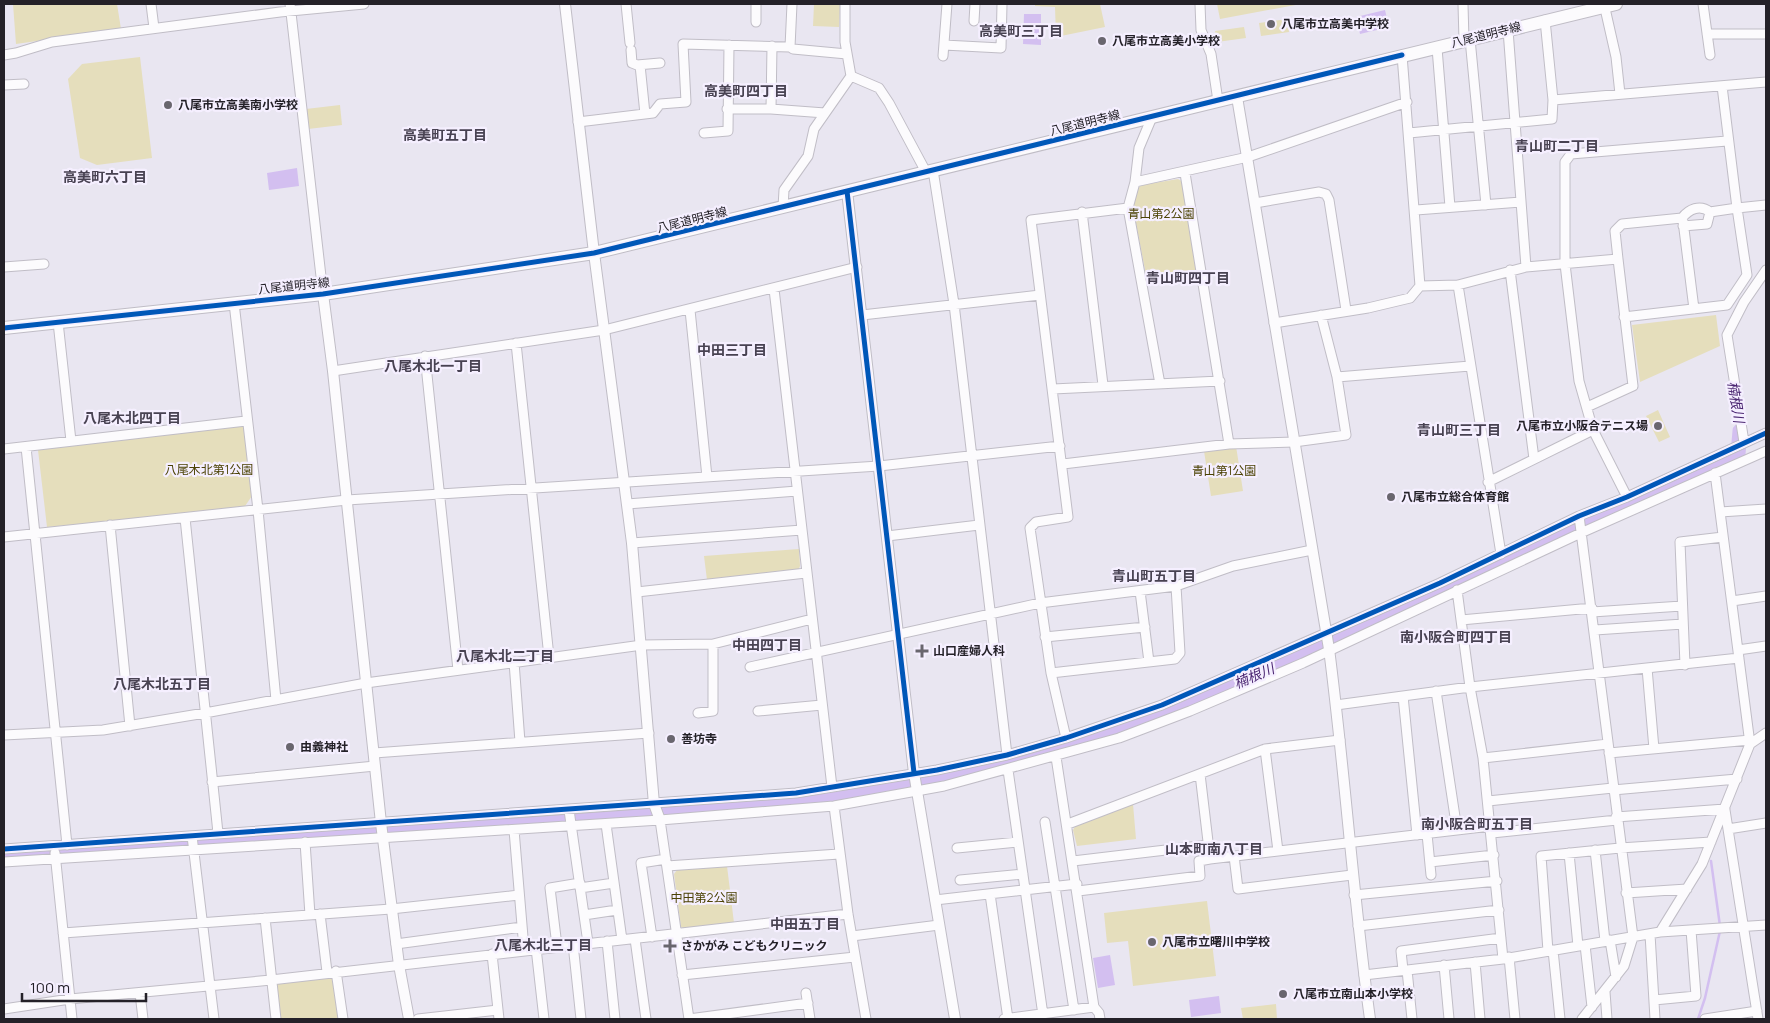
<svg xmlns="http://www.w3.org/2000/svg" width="1770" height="1023" font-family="Manrope,'Noto Sans JP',sans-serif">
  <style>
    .green { fill: #e5debc }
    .water { fill: #d3bff0 }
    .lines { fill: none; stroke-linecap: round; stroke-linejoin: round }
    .stream { stroke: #d3bff0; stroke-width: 2.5 }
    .river { stroke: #d3bff0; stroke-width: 15 }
    .minor-casing { stroke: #c0bdc6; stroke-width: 11 }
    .tertiary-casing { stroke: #c0bdc6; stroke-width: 12 }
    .secondary-casing { stroke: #c0bdc6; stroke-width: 14 }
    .minor { stroke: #fcfbfd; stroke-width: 9 }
    .tertiary { stroke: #fcfbfd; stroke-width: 10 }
    .secondary { stroke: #fcfbfd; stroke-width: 12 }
    .cycleway-casing { stroke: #f5efff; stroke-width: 8 }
    .cycleway { stroke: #0057b8; stroke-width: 5 }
    .poi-dot { fill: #69666e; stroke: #f5efff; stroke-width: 2 }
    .labels { text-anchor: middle; stroke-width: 4.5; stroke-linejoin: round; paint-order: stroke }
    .poi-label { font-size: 12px; font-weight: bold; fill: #242128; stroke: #f5efff; text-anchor: start }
    .street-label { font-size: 12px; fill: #242128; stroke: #f5efff }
    .park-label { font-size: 12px; fill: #4b4204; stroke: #f5efff }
    .neighbourhood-label { font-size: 14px; font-weight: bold; fill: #484252; stroke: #f5efff }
    .water-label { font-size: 14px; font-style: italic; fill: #4a2571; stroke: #f5efff }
  </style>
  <rect width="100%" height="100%" fill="#e9e6f1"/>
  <!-- green -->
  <path class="green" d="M13,4H117L121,29L16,44Z
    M814,4H840L839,27L813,26Z
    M1035,4H1100L1105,27L1056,37L1055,7L1035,6Z
    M1217,4H1301L1220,19Z
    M1287,19L1289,32L1261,36L1259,23Z
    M1244,27L1246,38L1217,42L1215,31Z
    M140,57L152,158L97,165L80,158L68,79L82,64Z
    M340,105L342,125L308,129L306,109Z
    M1178,179L1183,182L1199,278L1159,285L1157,273L1146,275L1133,208L1138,188L1142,185Z
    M1716,315L1720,346L1640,382L1632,325Z
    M1658,410L1670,437L1659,442L1646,416Z
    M245,424L254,493L243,509L47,527L38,450Z
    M1236,446L1243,491L1211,496L1204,451Z
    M799,549L800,566L798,571L707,580L704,556Z
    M1133,804L1136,839L1077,846L1073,830L1076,825Z
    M727,866L734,923L685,929L681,927L674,874L677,870Z
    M1207,901L1216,976L1133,986L1128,941L1107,943L1104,913Z
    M331,976L334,980L340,1019H280L275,986L278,983Z
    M1276,1004L1277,1019H1243L1241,1008Z"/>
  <!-- water -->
  <path class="water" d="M1385,10L1389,27L1360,34L1356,17Z
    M1024,14H1041V45L1023,44Z
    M297,168L299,186L269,190L267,173Z
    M1110,955L1115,985L1098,988L1093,958Z
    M1219,996L1221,1013L1191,1017L1189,1000Z"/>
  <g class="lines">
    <!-- stream -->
    <path class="stream" d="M1711,861L1720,926
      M1698,1019L1705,998L1720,931"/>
    <!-- river -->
    <path class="river" d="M4,854L362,832L532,818L646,813L832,796L982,768L1052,751L1115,731L1214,694L1738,454L1740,431"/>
    <defs>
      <path id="minor" d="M151,4L154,28
        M290,4L323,294
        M626,4L630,43
        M756,4V22
        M1200,4L1201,30L1211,54L1218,101
        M1463,4L1464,41
        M1604,4L1616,57L1620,94
        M1703,4L1710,55
        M974,21L975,4
        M1508,30L1526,267
        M1707,34H1766
        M1470,39L1486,205
        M944,45L1001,48L1002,4
        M790,47L792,4
        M1437,48L1450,207
        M631,50L632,63L637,65L660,63
        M4,55L16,53L52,42L280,12L364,4
        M943,56L947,4
        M640,65L645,114
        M851,76L879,88L889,103L926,172
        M4,85L24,84
        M1722,86L1737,208L1766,205
        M1553,100L1766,82
        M727,109H771L825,113
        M771,109L772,46
        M1152,117L1139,148L1135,182L1128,208L1160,384
        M578,122L653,113L660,104L686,102L683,44L790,47L793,49L847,54
        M704,133L728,131L729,45
        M1409,133L1552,119L1553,100L1545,20
        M933,170L954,304L1007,755
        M1185,173L1229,444
        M1135,182L1248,157L1407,102
        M1255,203L1319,192L1326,194L1329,200L1346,310
        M783,207L784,190L808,156L814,129L851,76L845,42V4
        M1416,210L1521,202
        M1082,212L1103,385
        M1683,221L1694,309
        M1618,259L1615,231L1622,224L1682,218C1689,209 1700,204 1710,212L1707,224L1683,226
        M4,267L44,264
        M1510,270L1534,459
        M1458,285L1501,554
        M1420,286L1458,285L1526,267L1618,259L1633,386L1587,407
        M774,289L832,787
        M234,303L258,510L276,700
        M690,310L707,477
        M862,315L1040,295
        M1624,317L1727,305L1747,275L1737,208L1710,212
        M58,322L71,441
        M1274,323L1368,308L1410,298L1420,286L1402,55
        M516,343L549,657
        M425,356L458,670
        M333,371L604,330L857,267
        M1337,377L1470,366
        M1053,389L1220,381
        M1744,442L1727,335L1744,302L1766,270
        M26,447L67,845
        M4,449L246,421
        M1063,464L1229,444L1294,442L1346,435L1337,377L1321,315
        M1488,482L1593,430
        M1627,497L1593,430L1579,381L1565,264V162L1571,154L1727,141
        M627,504L797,491
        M1720,512L1766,509
        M1579,516L1633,937L1624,966L1582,1019
        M185,518L218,833
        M110,525L130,726
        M887,536L979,525
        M4,537L347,500L879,466L1060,446
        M632,543L802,530
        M1457,590L1470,687L1483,758L1503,959
        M1140,591L1149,662
        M637,592L806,573
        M1732,601L1766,596
        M1592,612L1682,606
        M1461,620L1592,608
        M1595,630L1683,624
        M1045,637L1145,627
        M1738,650L1766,646
        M514,662L520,742
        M1685,665L1680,542L1723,537
        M750,667L1040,603L1176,586L1233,566L1312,550
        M1647,668L1654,749
        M1051,673L1175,659L1180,653L1176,586
        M1436,691L1457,830
        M1403,696L1417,835
        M1336,705L1470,687L1739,658
        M758,711L822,705
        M698,713L713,711V644
        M4,735L103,730L205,713L366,683L642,645L713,644L812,619
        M1066,738L1051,673L1030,528L1036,522L1068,517L1031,220L1128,208
        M1750,744L1766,733
        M1265,749L1278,851
        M374,753L649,733
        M1609,753L1750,740
        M1056,757L1094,1007
        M1483,758L1608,744
        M1008,770L1043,1015
        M1200,774L1209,850
        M212,782L375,766
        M1613,790L1737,779
        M1488,801L1613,788
        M834,806L848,914L866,1019
        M569,810L588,943
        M1725,810L1758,1019
        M1616,817L1725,809
        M660,820L689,1019
        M1045,822L1074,1010
        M606,824L622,940
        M1068,824L1265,749L1340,740
        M1728,829L1766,823
        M514,830L524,949
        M1492,833L1617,820
        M1427,834L1431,875
        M192,836L214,1019
        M305,842L310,915
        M957,848L1018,842
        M4,849L796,793L937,770L1007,755L1066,738L1162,705L1440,583L1579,516L1627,497L1766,433
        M1595,850L1605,941
        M55,853L72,1019
        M1569,853L1578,946
        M1234,856L1238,889L1352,875
        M1073,861L1208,845
        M4,862L660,820L834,806L944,786L1119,738L1190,711L1303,663L1583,532L1766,451
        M1430,862L1494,855
        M667,866L839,854
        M960,880L1023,874
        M580,888L614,883
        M1078,891L1200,876L1199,861L1210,859L1491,826
        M1626,893L1687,889
        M990,894L1008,1019
        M1354,895L1497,881
        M935,900L1077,884
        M320,914L327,972
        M584,915L617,910
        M265,918L276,1019
        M1358,926L1499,910
        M1660,932L1702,864L1750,744L1715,473
        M63,933L391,909L519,895
        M1650,934L1655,1019
        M852,936L939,925
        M652,937L641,863L666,859
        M635,939L646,1019
        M1610,940L1616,977
        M607,941L615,1019
        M396,944L522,927
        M573,944L581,1019
        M1585,945L1592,1007
        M557,946L550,888L580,883
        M536,948L544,1019
        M1553,950L1560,1019
        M1548,951L1541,856L1620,848L1711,842
        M492,954L499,1019
        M1509,957L1515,1019
        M1475,962L1480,1019
        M1444,965L1449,1019
        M1403,970L1401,951L1501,938
        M1407,970L1412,1019
        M336,971L343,1019
        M682,975L855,957
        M1364,975L1503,959L1660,932L1766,925
        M1605,992L1607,1019
        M140,993L143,1019
        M806,993L810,1019
        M1654,1000L1696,996L1691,930
        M4,1009L70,999L271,980L848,914
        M418,1019L498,1010
        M689,1019L808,1003
        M1004,1019L1094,1007L1099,1013L1100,1019
        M1705,1019L1757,1011"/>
      <path id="tertiary" d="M565,4L594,253L632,543L654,804L660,820
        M1237,97L1329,649C1345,772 1353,896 1370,1019
        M847,191L914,773L955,1019
        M323,294L333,371L381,823L399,965L409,1019"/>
      <path id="secondary" d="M4,328L323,294L594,253L1616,4"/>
    </defs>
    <!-- minor casing -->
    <use href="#minor" class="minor-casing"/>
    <!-- tertiary casing -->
    <use href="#tertiary" class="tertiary-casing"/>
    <!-- secondary casing -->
    <use href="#secondary" class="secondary-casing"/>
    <!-- minor -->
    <use href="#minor" class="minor"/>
    <!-- tertiary -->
    <use href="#tertiary" class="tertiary"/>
    <!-- secondary -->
    <use href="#secondary" class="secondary"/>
    <defs>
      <path id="cycleway" d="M847,191L914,773
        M4,328L323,294L594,253L1402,55
        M4,849L796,793L937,770L1007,755L1066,738L1162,705L1440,583L1579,516L1627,497L1766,433"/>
    </defs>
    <!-- cycleway casing -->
    <use href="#cycleway" class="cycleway-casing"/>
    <!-- cycleway -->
    <use href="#cycleway" class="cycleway"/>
  </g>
  <!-- markers -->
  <g class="poi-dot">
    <circle cx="1271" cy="24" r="5"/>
    <circle cx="1102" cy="41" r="5"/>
    <circle cx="168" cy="105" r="5"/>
    <circle cx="1658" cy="426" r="5"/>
    <circle cx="1391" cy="497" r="5"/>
    <path d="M919.5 643.5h5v5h5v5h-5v5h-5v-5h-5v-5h5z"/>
    <circle cx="671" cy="739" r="5"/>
    <circle cx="290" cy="747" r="5"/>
    <circle cx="1152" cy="942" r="5"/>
    <path d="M667.5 938.5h5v5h5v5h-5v5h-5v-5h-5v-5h5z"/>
    <circle cx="1283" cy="994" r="5"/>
  </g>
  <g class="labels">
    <!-- poi labels -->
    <g class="poi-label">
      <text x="1281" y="28">八尾市立高美中学校</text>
      <text x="1112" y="45">八尾市立高美小学校</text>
      <text x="178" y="109">八尾市立高美南小学校</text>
      <text x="1648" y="430" text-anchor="end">八尾市立小阪合テニス場</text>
      <text x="1401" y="501">八尾市立総合体育館</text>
      <text x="933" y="655">山口産婦人科</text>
      <text x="681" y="743">善坊寺</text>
      <text x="300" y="751">由義神社</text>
      <text x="1162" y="946">八尾市立曙川中学校</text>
      <text x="681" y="950">さかがみ こどもクリニック</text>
      <text x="1293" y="998">八尾市立南山本小学校</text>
    </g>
    <!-- street labels -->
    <g class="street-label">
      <text transform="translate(1486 35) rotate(-14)" y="4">八尾道明寺線</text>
      <text transform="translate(1085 123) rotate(-14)" y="4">八尾道明寺線</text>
      <text transform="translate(692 220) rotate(-14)" y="4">八尾道明寺線</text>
      <text transform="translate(294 286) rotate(-6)" y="4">八尾道明寺線</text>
    </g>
    <!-- park labels -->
    <g class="park-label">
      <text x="1161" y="218">青山第2公園</text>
      <text x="209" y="474">八尾木北第1公園</text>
      <text x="1224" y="475">青山第1公園</text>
      <text x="704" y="902">中田第2公園</text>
    </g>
    <!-- neighbourhood labels -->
    <g class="neighbourhood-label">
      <text x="1021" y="36">高美町三丁目</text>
      <text x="746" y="96">高美町四丁目</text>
      <text x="445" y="140">高美町五丁目</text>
      <text x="1557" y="151">青山町二丁目</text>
      <text x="105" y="182">高美町六丁目</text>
      <text x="1188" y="283">青山町四丁目</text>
      <text x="732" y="355">中田三丁目</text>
      <text x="433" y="371">八尾木北一丁目</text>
      <text x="132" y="423">八尾木北四丁目</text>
      <text x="1459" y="435">青山町三丁目</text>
      <text x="1154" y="581">青山町五丁目</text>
      <text x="1456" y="642">南小阪合町四丁目</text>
      <text x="767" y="650">中田四丁目</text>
      <text x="505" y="661">八尾木北二丁目</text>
      <text x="162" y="689">八尾木北五丁目</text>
      <text x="1477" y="829">南小阪合町五丁目</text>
      <text x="1214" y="854">山本町南八丁目</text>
      <text x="805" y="929">中田五丁目</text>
      <text x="543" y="950">八尾木北三丁目</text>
    </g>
    <!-- water labels -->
    <g class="water-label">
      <text transform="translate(1736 402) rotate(81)" y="5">楠根川</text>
      <text transform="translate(1254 676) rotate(-23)" y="5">楠根川</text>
    </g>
  </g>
  <!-- border -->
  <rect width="1770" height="1023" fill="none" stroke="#242128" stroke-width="10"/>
  <!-- scale -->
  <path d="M22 993v8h124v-8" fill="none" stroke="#242128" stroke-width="2.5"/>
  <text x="30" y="993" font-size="15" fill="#242128" stroke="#f5efff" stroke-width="4" paint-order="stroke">100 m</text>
</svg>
